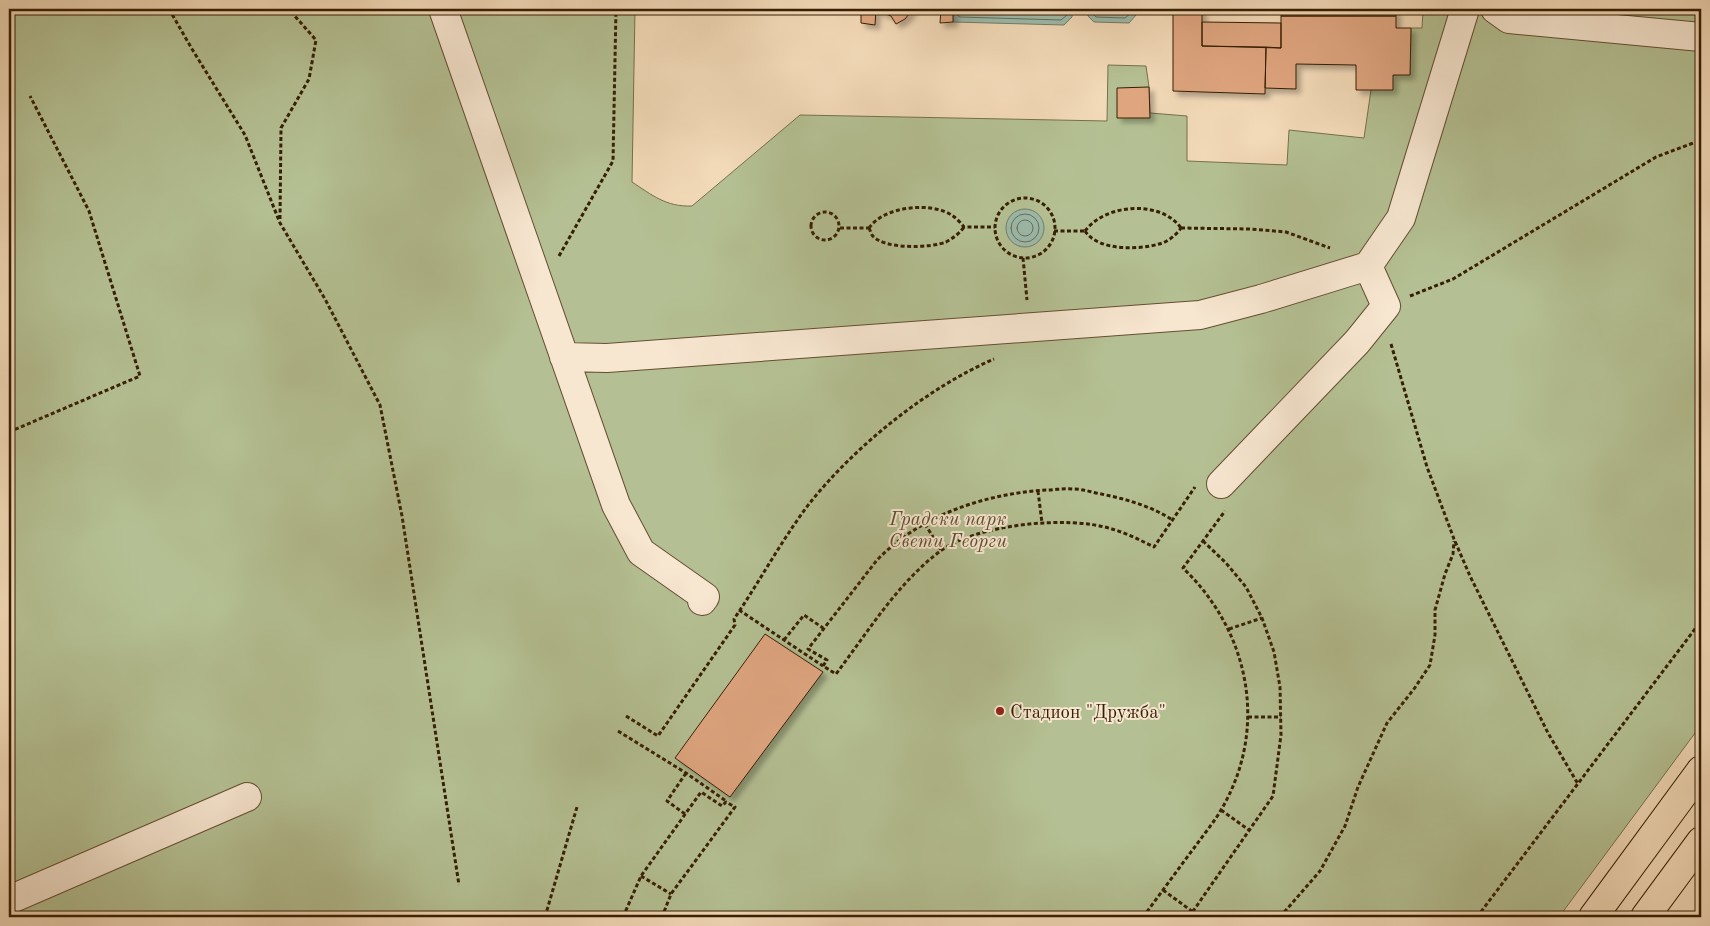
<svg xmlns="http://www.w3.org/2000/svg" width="1710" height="926" font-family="'Old Standard TT',serif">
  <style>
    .green { fill: #b4c093; stroke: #76704c }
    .water { fill: #9cbaaa; stroke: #747c68 }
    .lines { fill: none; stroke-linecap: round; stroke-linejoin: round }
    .shore { stroke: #6a6c57; stroke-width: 1 }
    .building { fill: #dea57f; stroke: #371f04; filter: url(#shadow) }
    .minor-casing { stroke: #664e31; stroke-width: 30 }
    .major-casing { stroke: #371f04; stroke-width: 30 }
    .path { stroke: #371f04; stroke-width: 3; stroke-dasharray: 4 2.5; stroke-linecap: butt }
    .minor { stroke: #f7e6d0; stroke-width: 28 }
    .major { stroke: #f2d9b7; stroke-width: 28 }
    .poi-dot { fill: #8f2418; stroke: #f7e6d0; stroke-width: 2 }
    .labels { text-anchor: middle; stroke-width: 4; stroke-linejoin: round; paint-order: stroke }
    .park-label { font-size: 19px; font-style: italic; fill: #5c4f2f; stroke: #f7e6d0 }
    .poi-label { font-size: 19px; fill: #371f04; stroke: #f7e6d0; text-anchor: start }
  </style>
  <defs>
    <filter id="shadow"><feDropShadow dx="4.5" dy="4.5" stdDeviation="2.5" flood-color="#0004"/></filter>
  </defs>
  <rect width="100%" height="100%" fill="#f2d9b7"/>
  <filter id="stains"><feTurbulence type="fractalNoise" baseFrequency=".004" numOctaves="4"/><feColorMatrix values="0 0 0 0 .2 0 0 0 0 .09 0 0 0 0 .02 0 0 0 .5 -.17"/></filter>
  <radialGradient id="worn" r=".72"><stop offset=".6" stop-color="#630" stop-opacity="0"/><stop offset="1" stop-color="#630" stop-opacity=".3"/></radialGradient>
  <!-- green -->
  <path class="green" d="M9,9H635L632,182C652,195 666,207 692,206L800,115L1107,121L1108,65L1146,66L1149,87L1150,113L1187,116V161L1287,165L1289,130L1364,138L1371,90L1393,75L1410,74L1411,28H1422L1423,11H1437L1438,9H1701V725L1559,917H9Z"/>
  <!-- water -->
  <path class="water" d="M953,9H1072V17L1064,25L953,22Z
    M1088,9H1136V15L1129,23L1094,22L1088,16Z
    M1006 228a19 19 0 1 1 38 0a19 19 0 1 1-38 0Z"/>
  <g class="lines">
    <!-- shore -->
    <path class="shore" d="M958,9V16L960,17L1061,20L1067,15V9
      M964,9L967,11L1058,14L1061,12V9
      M1093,9V14L1096,17L1125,18L1131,13V9
      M1011 228a14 14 0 1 1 28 0a14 14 0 1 1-28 0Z
      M1017 228a8 8 0 1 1 16 0a8 8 0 1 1-16 0Z"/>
  </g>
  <!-- building -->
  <path class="building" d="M861,9H913L905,19L896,24L891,16L876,10L875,25L861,23Z
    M941,9H953V22L940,23Z
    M1173,9H1202V46L1266,47L1265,94L1173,91Z
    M1281,9H1396V16H1281Z
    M1281,16H1396V28H1411L1410,75H1393V90H1356V65L1296,64V89L1265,88L1266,47L1281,48Z
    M1202,22L1281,23V48L1202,46Z
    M1149,87L1150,118H1117V88Z
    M765,634L823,672L730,797L675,758Z"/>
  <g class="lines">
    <defs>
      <path id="minor" d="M443,9L616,505L641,552L705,597L702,601
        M1495,9L1509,19L1701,37
        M564,357L607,358L1200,315L1261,299L1368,266L1401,218L1465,9
        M1221,484L1357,342L1386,306L1368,266
        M9,900L247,797"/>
      <path id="major" d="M1593,917L1701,770
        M1645,917L1701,841"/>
    </defs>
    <!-- minor casing -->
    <use href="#minor" class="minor-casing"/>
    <!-- major casing -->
    <use href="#major" class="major-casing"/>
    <!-- path -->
    <path class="path" d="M169,9L192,49L245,135L280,223L325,299L380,405L402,516L459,885
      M995 228a30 30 0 1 1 60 0a30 30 0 1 1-60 0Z
      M811 226a14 14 0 1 1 28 0a14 14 0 1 1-28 0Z
      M280,219L281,128L309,79L316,40L293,14L295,9
      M840,228H869
      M869,228C884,206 932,201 953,216C957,219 961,223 964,227H995
      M869,228C870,230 871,233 872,235C883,250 931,248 946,242C953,238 959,234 964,227
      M1181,228L1250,229L1286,232L1330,248
      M1054,231H1085
      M1085,231C1106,203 1161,200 1181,228
      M1085,231C1098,251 1138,250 1159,244C1168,242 1176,235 1181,228
      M559,256L613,161L616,9
      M1023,258L1027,300
      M1410,296L1453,279L1656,157L1701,140
      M1391,344L1427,467L1454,539L1470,576L1548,733L1578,784
      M9,432L140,376L89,211L30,96
      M1038,491L1042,523
      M1171,519C1149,505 1122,498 1096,493C1088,491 1081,489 1073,489C1064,488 1055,490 1046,490C984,494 921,515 877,560L808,649L827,660L823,666L836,674C868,632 896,585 939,552C976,524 1068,515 1112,529C1126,533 1140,540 1154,547L1195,487
      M925,524L941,550
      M739,610L823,666
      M1229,629L1262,618
      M784,640L804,615L823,628
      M626,716L658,736L735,625L734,619C760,581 781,541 809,504C855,446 927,388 994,359
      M1248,717H1281
      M618,731L686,773L726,801
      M1221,810L1249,830
      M685,814L667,801L686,773
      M641,876L671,894
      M1163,890L1193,912
      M545,917L577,807
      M623,917L641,876L701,792L722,806L726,802L735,807L671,894L662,917
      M1143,917C1161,893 1179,868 1197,844C1205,833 1214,822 1221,810C1269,729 1250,632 1183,568L1225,511
      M1189,917L1273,796L1281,735L1280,687L1274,652L1262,618L1246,587L1226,563L1204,542
      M1280,917L1320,871L1345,826L1358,787L1387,723L1414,689L1430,665L1435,635V610L1445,574L1453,554L1454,541
      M1477,917L1701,621"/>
    <!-- minor -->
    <use href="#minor" class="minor"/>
    <!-- major -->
    <use href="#major" class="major"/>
  </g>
  <!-- markers -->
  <circle class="poi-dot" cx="1000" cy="711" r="5"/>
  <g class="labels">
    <!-- park labels -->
    <g class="park-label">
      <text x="948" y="525">Градски парк<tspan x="948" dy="22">Свети Георги</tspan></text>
    </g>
    <!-- poi labels -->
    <g class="poi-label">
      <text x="1010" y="718">Стадион "Дружба"</text>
    </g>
  </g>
  <!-- margin -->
  <rect width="1710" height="926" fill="none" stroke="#f2d9b7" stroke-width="30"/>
  <rect x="10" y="10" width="1690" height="906" fill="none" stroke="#371f04" stroke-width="2.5"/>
  <rect x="15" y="15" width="1680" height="896" fill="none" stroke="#371f04"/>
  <rect width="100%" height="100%" filter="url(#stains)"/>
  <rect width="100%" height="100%" fill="url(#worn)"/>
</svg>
